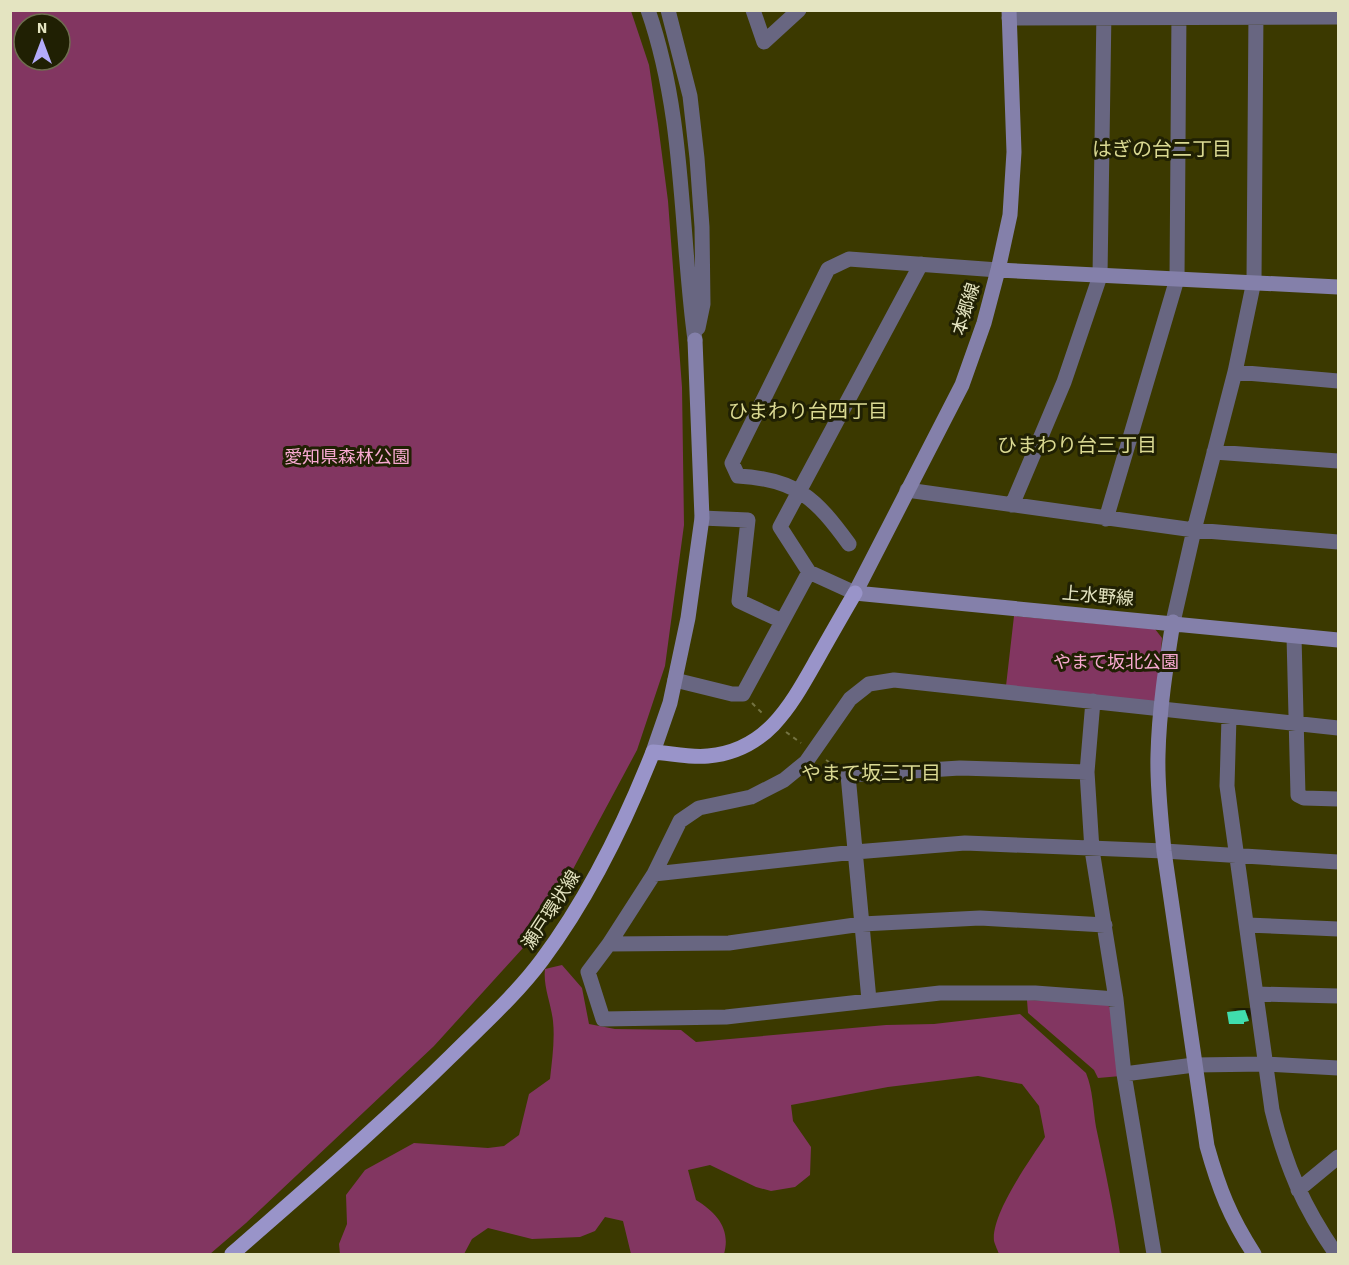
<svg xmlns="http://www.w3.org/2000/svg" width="1349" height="1265" font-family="'Source Sans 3','Noto Sans JP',sans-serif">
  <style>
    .green { fill: #823661; fill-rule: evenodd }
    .building { fill: #41ddad; filter: url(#shadow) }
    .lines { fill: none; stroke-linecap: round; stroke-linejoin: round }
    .path { stroke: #747341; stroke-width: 2; stroke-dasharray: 4.5 4.5; stroke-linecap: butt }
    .street { stroke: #686681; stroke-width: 15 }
    .secondary { stroke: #8480aa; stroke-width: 15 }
    .primary { stroke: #9994c9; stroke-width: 15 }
    .labels { text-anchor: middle; stroke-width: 6; stroke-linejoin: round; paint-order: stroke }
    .street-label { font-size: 18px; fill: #e4e4c1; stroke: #202003 }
    .park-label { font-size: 18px; fill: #f8a9d1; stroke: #202003 }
    .neighbourhood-label { font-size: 20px; fill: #dad992; stroke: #202003 }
  </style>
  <defs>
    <filter id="shadow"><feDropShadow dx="5.5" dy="-5.5" stdDeviation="3" flood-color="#0009"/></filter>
  </defs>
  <rect width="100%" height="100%" fill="#3b3900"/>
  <!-- green -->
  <path class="green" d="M10,11H631L649,65L658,124L668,201L682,387L684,525L665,666L637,750L542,927L434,1046L246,1223L210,1254H11ZM24,24H60V60H24Z
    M1014,616L1155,629L1162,638L1157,699L1152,702L1006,686Z
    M562,965L582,988L589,1024L615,1029L681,1030L696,1042L886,1025L934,1024L1020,1014L1086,1073C1093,1090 1093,1109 1096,1127C1105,1169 1114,1212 1120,1254H999C998,1251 995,1245 994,1241C991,1214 1030,1160 1045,1137L1039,1106L1022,1084L978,1076L888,1087L791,1105L793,1121L811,1147L810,1175L795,1187L771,1191L756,1187L710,1165L688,1170L696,1200C717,1213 731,1229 724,1254H631L623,1221L605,1217L595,1231L580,1237L532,1239L488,1228L472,1239L464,1254H340L339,1244L347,1224L346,1195L365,1170L414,1143L488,1148L504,1146L519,1135L529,1094L550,1079C552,1060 555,1040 553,1021C551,1003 543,987 545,969Z
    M1027,1000L1105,1003L1113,1010L1121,1076L1098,1078L1094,1070L1028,1013Z"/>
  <!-- building -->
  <path class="building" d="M1245,1010L1249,1021L1244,1022V1024H1229L1227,1012Z"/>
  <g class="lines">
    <!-- path -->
    <path class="path" d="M752,703L763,714
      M786,732L801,743
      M826,760L838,768"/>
    <!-- street -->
    <path class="street" d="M648,10C685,116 680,230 695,340
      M668,10L690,96L697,158L702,227L703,304L698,328
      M753,10L764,42L799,10
      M1009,18L1338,17
      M1235,372L1338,381
      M1214,452L1338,461
      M907,490L1194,530L1338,542
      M1012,505L1064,382L1100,276L1104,10
      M702,518L748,520L739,601L782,621
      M1106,519L1177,279L1179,10
      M849,544C816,499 797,479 738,476L732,463L828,269L849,259L998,270
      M855,593L809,572L780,527L921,264
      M1173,622L1194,530L1235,372L1254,281L1256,10
      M1294,636L1298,795L1304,798L1338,799
      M675,680L732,694H743L809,572
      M1093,701L1087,772L1092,850L1116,999L1124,1074L1154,1254
      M1229,717L1227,786L1272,1110C1286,1167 1303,1206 1336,1254
      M654,874L855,852L965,843L1164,851L1338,862
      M1247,925L1338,929
      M609,944L729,943L862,924L980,918L1105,925
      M1256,994L1338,996
      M1116,999L1035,993H940L726,1017L603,1019L588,972L609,944L654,874L680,821L699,808L751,797L784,780L806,762L850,699L869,684L894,680L1338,728
      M869,1000L848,775L960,768L1087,772
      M1124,1074L1194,1065L1266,1064L1338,1068
      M1298,1190L1338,1157"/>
    <!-- secondary -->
    <path class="secondary" d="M1009,10L1014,152L1010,215L998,270L984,323L962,385L855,593L1338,640
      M998,270L1338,287
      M1173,622C1166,666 1159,710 1158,755C1157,787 1161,819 1164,851L1207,1146C1219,1189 1230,1217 1254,1254
      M653,752L670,703L688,618L702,518L695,340"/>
    <!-- primary -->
    <path class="primary" d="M232,1254C306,1189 381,1125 451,1056C482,1025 516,995 542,960C589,897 624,825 653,752C670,753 690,758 708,756C766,751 790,707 816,661C829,638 842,615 855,593"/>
  </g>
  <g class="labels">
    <!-- street labels -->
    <g class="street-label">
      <text transform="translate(966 309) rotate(-73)" y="6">本郷線</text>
      <text transform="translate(1098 596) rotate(5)" y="6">上水野線</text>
      <text transform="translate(551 910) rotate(-57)" y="6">瀬戸環状線</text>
    </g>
    <!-- park labels -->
    <g class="park-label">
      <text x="347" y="463">愛知県森林公園</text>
      <text x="1116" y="668">やまて坂北公園</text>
    </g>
    <!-- neighbourhood labels -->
    <g class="neighbourhood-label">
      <text x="1162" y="156">はぎの台二丁目</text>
      <text x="808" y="418">ひまわり台四丁目</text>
      <text x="1077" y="452">ひまわり台三丁目</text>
      <text x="871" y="780">やまて坂三丁目</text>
    </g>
  </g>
  <!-- border -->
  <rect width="1349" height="1265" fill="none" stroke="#e4e4c1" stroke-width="24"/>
  <!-- north arrow -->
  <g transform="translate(42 42)"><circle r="28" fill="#202003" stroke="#6e6e4f" stroke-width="1.5"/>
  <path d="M0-4.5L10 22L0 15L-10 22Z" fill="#b4acf9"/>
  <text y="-9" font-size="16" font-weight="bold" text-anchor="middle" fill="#e4e4c1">N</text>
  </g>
</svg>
